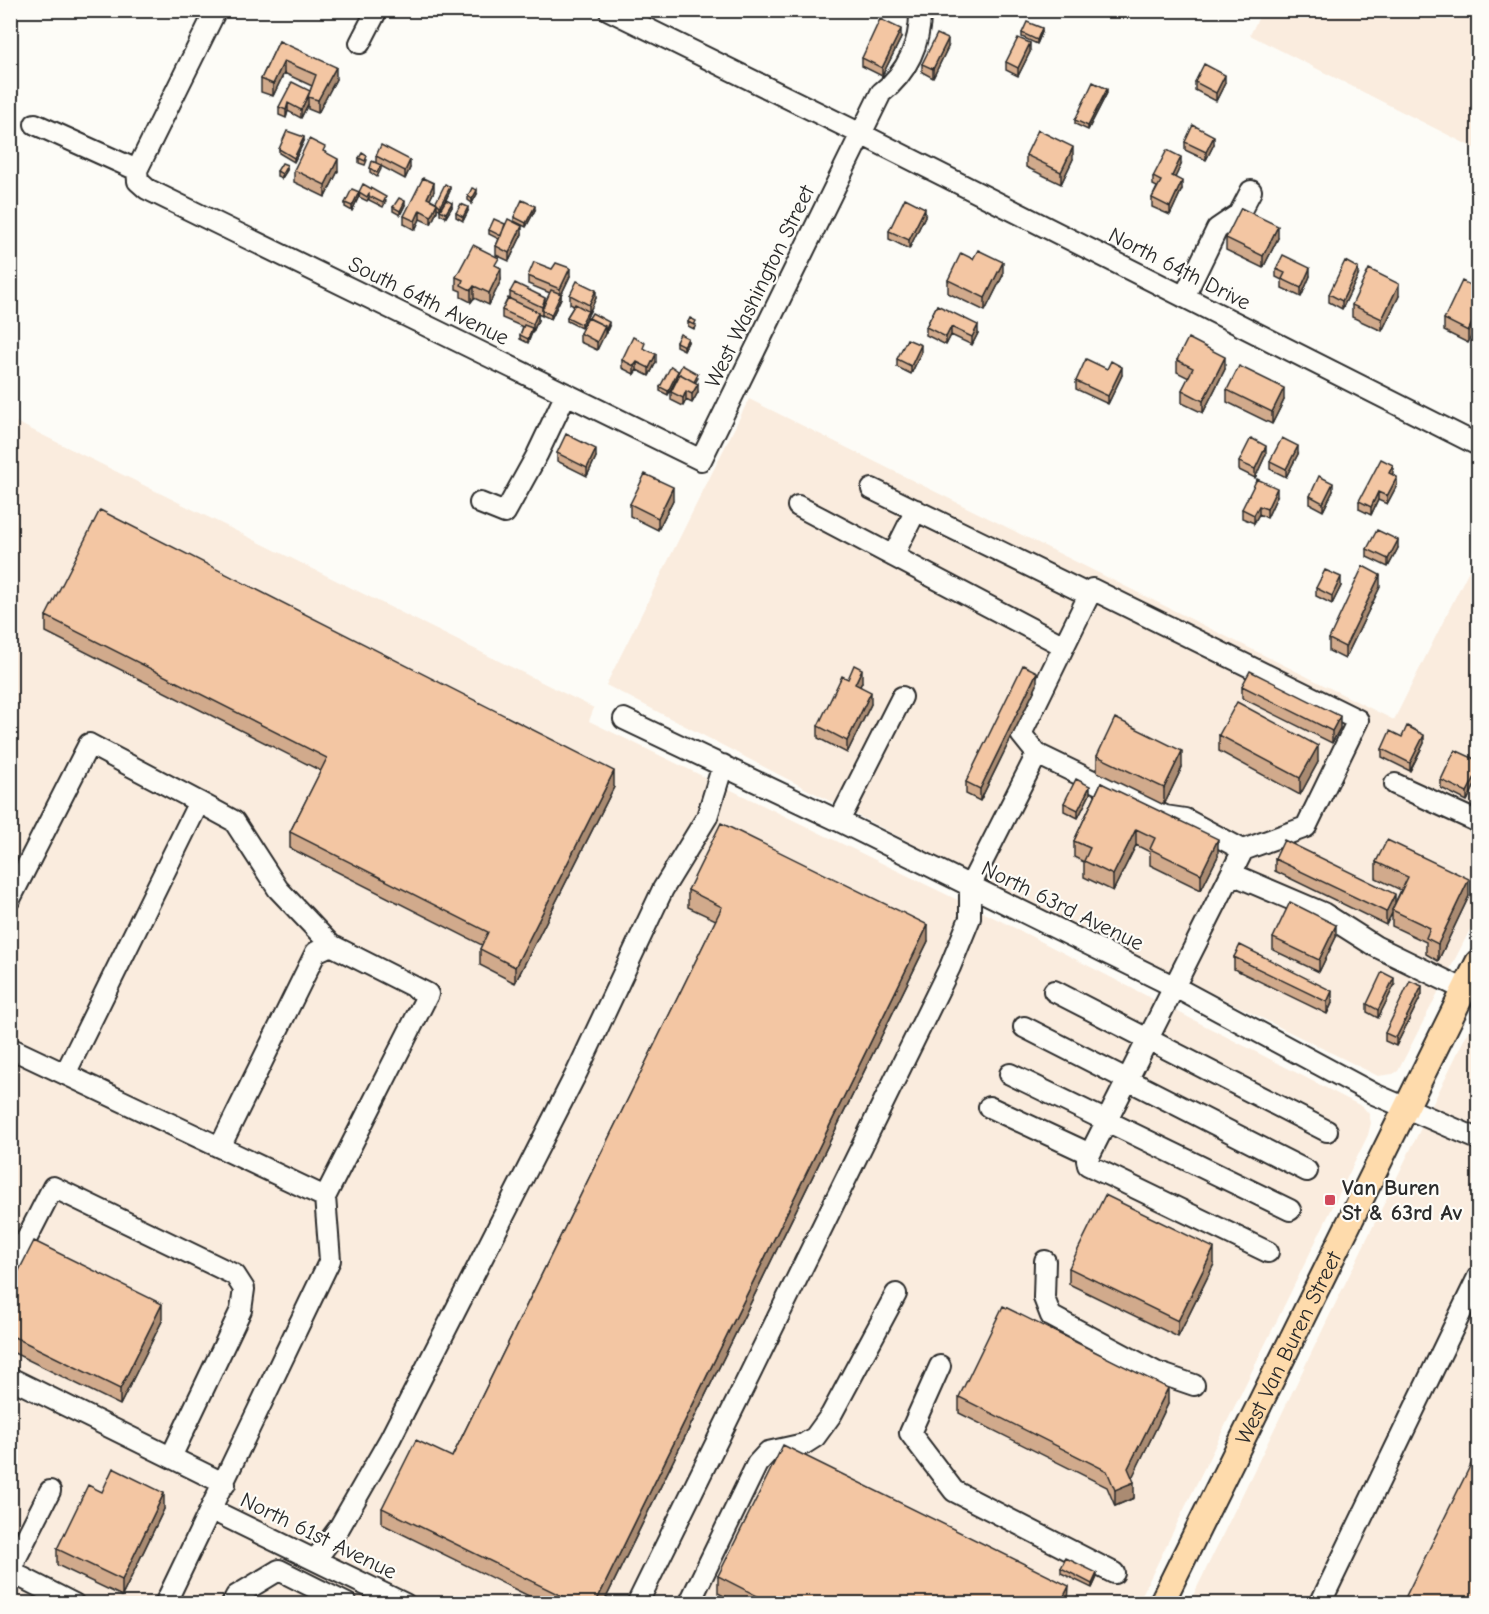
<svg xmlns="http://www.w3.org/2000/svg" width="1489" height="1614" font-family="'Comic Neue',sans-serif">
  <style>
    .built { fill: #faecde }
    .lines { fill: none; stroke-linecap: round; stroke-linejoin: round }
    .minor-casing { stroke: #2b2b2b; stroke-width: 24 }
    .major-casing { stroke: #2b2b2b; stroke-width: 28 }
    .minor { stroke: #fdfcf7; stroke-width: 20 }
    .major { stroke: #fedbac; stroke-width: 24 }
    .wall { fill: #d1aa8c; stroke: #2b2b2b; stroke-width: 1.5 }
    .shaded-wall { fill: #aa8b72; stroke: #2b2b2b; stroke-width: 1.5 }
    .building { fill: #f3c6a3; stroke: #2b2b2b; stroke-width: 1.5 }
    .poi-dot { fill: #d1495b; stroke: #fdfcf7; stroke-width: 2 }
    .labels { text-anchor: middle; stroke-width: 4.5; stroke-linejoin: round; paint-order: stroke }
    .street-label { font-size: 22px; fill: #2b2b2b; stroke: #fdfcf7 }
    .poi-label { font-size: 22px; font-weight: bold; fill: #2b2b2b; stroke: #fdfcf7; text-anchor: start }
  </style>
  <rect width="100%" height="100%" fill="#fdfcf7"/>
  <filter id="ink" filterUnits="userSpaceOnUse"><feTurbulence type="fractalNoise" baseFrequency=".0167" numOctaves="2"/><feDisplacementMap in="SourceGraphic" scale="12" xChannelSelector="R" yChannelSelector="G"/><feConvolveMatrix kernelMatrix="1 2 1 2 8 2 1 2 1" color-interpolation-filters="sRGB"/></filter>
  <g filter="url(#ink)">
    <!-- built -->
    <path class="built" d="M1262,11H1478V150L1250,35Z
      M749,399L1394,720L1478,552V914L1398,1071L1393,1074L1378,1076L936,856L606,685Z
      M10,419L594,708L589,721L1003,922L1363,1107L1369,1114L1371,1123L1368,1135L1138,1603H11Z
      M1476,1015L1478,1017V1603L1189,1604Z"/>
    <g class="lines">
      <defs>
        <path id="minor" d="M216,10L137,170L138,181L147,189L701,460L881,93C907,73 921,43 920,10
          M609,10L861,134L1478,445
          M360,43L377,10
          M35,124L137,170
          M1184,297L1217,229L1239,214L1251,191
          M872,489L1089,595
          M480,503L505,513L537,455L566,394
          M798,506L1064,646
          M893,556L916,510
          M624,719L839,821L1175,987L1374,1094L1478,1139
          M1037,754L1021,734L1092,589L1358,720L1306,827L1243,850
          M1395,784L1478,822
          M839,821L902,697
          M1232,874L1323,913L1375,946L1465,990
          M10,899L89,744L199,802
          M1054,991L1327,1131
          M1024,1027L1307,1171
          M10,1048L325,1197L330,1260L165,1604
          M65,1074L199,802L234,821L278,889L331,945
          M1010,1074L1290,1210
          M989,1107L1090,1154
          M220,1147L316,952L331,945L428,994L325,1197
          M1045,1261L1044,1298L1051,1316L1156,1372L1194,1385
          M10,1271L53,1187L235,1275L244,1289L241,1310L171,1457
          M940,1366L910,1433L954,1491L1114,1573
          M10,1378L225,1484
          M50,1491L15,1560L14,1569L19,1576L74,1604
          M212,1510L405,1604
          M316,1559L339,1528L390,1439L577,1072L663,889L707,817L723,765
          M232,1604L236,1596L279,1570L347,1604
          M637,1604L950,967L970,918V886L1037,754L1165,816L1185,819L1243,850L1087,1160L1088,1165L1268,1252
          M689,1604L757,1464L768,1452L804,1444L815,1437L831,1415L896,1294
          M1320,1604L1478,1277"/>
        <g id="major">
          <path id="s1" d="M1161,1604L1478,962"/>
        </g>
      </defs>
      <!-- minor casing -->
      <use href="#minor" class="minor-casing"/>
      <!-- major casing -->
      <use href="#major" class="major-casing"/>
      <!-- minor -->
      <use href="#minor" class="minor"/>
      <!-- major -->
      <use href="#major" class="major"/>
    </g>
    <!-- wall -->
    <path class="wall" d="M1042,32L1037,44L1022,37V33Z
      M901,38L882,76L862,66V58Z
      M279,41L336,79L318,113L308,109V104L301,118L288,111L286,118L279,115V107L310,91L312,86L284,73L273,96L261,92V79Z
      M948,47L933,78L922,72V64Z
      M1030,52L1018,76L1006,70V62Z
      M1195,82L1225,83L1216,101L1195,90Z
      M1107,93L1088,130L1075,124V120Z
      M304,141L294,162L279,153V149Z
      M1185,142L1214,144L1206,160L1185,150Z
      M325,152L338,171L325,197L294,182V170Z
      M1026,155L1073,159L1061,184L1026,167Z
      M376,156L410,168L405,179L381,166V169L377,177L370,172V168L376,163Z
      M359,158L367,160L365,165L359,163Z
      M1181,165L1175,177L1182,189L1170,215L1152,207V198L1157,187L1153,185V177Z
      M287,170L282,178L277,176V171Z
      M434,191L430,199L436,202L450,191L445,202L452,207L446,217L440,214V209L437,208V211L431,224L420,219L415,230L404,224V216Z
      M359,192L386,201L383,207L369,200V197L367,201L359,197Z
      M477,194L472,203L468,200V196Z
      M359,196L352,211L345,207V203Z
      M405,205L400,215L393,211V207Z
      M535,210L526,227L514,221V217Z
      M468,211L463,221L456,217V213Z
      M925,216L909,249L889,239V231Z
      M505,224L522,234L509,261L496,255V246L499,239L489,234V230Z
      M1226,238H1278L1263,268L1226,250Z
      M499,267L501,280L489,305L474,298L471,302L461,297V291L456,289V277Z
      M1276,269L1310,276L1301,297L1282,288V280L1276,277Z
      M1003,275L985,311L948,293V280Z
      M528,276H570L561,295V298L551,319L542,315V314V316L538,314V320L533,332L532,331L528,343L520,339V335L523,327L502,318V310L510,299V292L545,304L550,293L528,284Z
      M1358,276L1342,309L1329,302V294Z
      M1479,281V321L1468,343L1444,331V319L1472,286Z
      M570,295L596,298L589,313L588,312V315L581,328L567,321V317L574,306L570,304Z
      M1399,296L1382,331L1352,317V305Z
      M937,305L978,333L972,345L951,335L946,345L926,335V327Z
      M688,322L696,325L694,329L688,326Z
      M609,326L606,333L605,332L597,350L580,342V333Z
      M676,342H688L684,350L676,346Z
      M645,349L656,362L649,376L637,370L634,374L622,368V360Z
      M921,353L911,374L897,367V359Z
      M1177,360L1225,369L1203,413L1182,403V390L1189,378L1177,372Z
      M1107,369L1122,375L1108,404L1076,389V381Z
      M678,374L698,378L695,383L698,392L692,403L686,400L683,406L671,400V392L677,379V376L668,395L660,391V387Z
      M1227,390L1284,400L1272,424L1227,402Z
      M557,453L596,457L587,476L557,461Z
      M1266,454L1255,478L1239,470V462Z
      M1298,454L1286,477L1270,469V461Z
      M1393,473L1392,474L1397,485L1387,504L1378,500L1371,515L1359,509V501Z
      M1333,491L1323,511L1310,504V496Z
      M1277,496L1267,518L1259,514L1254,523L1242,518V509Z
      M673,500L658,530L630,516V504Z
      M1398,548L1388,567L1367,557V549Z
      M1341,586L1332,604L1316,596V588Z
      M1380,587L1345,659L1329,651V639Z
      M46,616L614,787L515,983L480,965V949L482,945L290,848V832L321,771L46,632Z
      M848,679L862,682L860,686L871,704L847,753L818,738V726Z
      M1037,685L980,801L966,794V782Z
      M1242,686L1340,728L1332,743L1242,698Z
      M1219,735L1318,762L1300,795L1219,751Z
      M1402,737L1424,743L1410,771L1382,757V749Z
      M1097,756L1182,767L1164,805L1097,772Z
      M1479,761V777L1467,801L1441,788V780Z
      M1101,783L1218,856L1201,890L1150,865V852L1136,845L1113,891L1084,877V862L1074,857V841Z
      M1090,794L1078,818L1064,811V803Z
      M1275,859L1395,903L1401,890L1376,878V862L1469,896L1438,961L1426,954V942L1392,926V913L1386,925L1275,871Z
      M688,890L928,941L603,1604H545L382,1524V1508L452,1457L716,920L688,907Z
      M1336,937L1319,972L1273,950V938Z
      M1234,957L1332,1003L1327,1014L1234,969Z
      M1394,986L1378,1018L1367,1012V1004Z
      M1422,994L1396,1046L1385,1041V1033Z
      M1214,1264L1178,1337L1069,1284V1268Z
      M10,1288L162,1321L120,1405L10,1351Z
      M959,1397L1168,1404L1132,1477L1134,1498L1115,1506L1107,1487L959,1413Z
      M102,1492L164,1509L122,1596L57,1565V1549Z
      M1061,1568L1097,1577L1092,1588L1061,1573Z
      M718,1576L1069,1602L1068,1604H740L718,1593Z"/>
    <!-- shaded-wall -->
    <path class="shaded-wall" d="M1042,28V32L1037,44V40Z
      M901,29V38L882,76V68Z
      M948,39V47L933,78V69Z
      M1030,43V52L1018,76V68Z
      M284,61V73L273,96V84Z
      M336,67V79L318,113V100Z
      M1225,75V83L1216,101V93Z
      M1107,89V93L1088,130V126Z
      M310,91L308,97V104L301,118V110Z
      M288,103V111L286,118V110Z
      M1214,136V144L1206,160V152Z
      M304,137V141L294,162V158Z
      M1073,147V159L1061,184V172Z
      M1181,157V165L1172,184V176Z
      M338,159V171L325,197V185Z
      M410,160V168L405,179V171Z
      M287,165V170L282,178V174Z
      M1182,181V189L1170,215V207Z
      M434,183V191L427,206V198Z
      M450,187V191L440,210V206Z
      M477,190V194L472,203V199Z
      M359,192V196L352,211V206Z
      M405,201V205L400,215V211Z
      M437,203V211L431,224V216Z
      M452,203V207L446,217V213Z
      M535,206V210L526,227V223Z
      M468,207V211L463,221V217Z
      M925,208V216L909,249V240Z
      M420,210V219L415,230V221Z
      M522,226V234L509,261V253Z
      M1278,226V238L1263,268V256Z
      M1003,262V275L985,311V298Z
      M501,268V280L489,305V293Z
      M570,268V276L561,295V298L551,319V315L560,295V289Z
      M1310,268V276L1301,297V288Z
      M1358,268V276L1342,309V301Z
      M1399,284V296L1382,331V319Z
      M474,286V298L471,302V290Z
      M596,290V298L589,313V305Z
      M545,298V306L542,310V316V307Z
      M1479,309V321L1468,343V331Z
      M588,311V315L581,328V324Z
      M538,312V320L533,332V324Z
      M609,322V326L606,333V329Z
      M978,325V333L972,345V337Z
      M605,326V334L597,350V342Z
      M951,327V335L946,345V337Z
      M532,328V333L528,343V339Z
      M688,338V342L684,350V346Z
      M921,345V353L911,374V366Z
      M656,354V362L649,376V368Z
      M1225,357V369L1203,413V401Z
      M637,362V370L634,374V366Z
      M1122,367V375L1108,404V396Z
      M678,371V375L668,395V391Z
      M698,384V392L692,403V394Z
      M1284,388V400L1272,424V412Z
      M686,391V400L683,406V398Z
      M1266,446V454L1255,478V469Z
      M1298,446V454L1286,477V469Z
      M596,449V457L587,476V468Z
      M1393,465V473L1389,481V473Z
      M1397,477V485L1387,504V496Z
      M1333,483V491L1323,511V503Z
      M673,487V500L658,530V518Z
      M1277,488V496L1267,518V509Z
      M1378,492V500L1371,515V507Z
      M1259,506V514L1254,523V515Z
      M1398,540V548L1388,567V559Z
      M1380,575V587L1345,659V647Z
      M1341,577V586L1332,604V596Z
      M862,669V682L855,696V684Z
      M1037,672V685L980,801V789Z
      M871,692V704L847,753V741Z
      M1340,716V728L1332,743V731Z
      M1424,735V743L1410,771V763Z
      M1318,746V762L1300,795V778Z
      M1182,751V767L1164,805V788Z
      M1479,769V777L1467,801V792Z
      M614,771V787L515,983V967Z
      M1090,786V794L1078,818V810Z
      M1136,829V845L1113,891V875Z
      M1218,839V856L1201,890V874Z
      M1469,879V896L1438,961V944Z
      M1395,894V906L1392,910V913L1386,925V912Z
      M928,925V941L603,1604H595Z
      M1336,925V937L1319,972V960Z
      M1394,978V986L1378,1018V1010Z
      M1422,986V994L1396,1046V1038Z
      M1332,991V1003L1327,1014V1002Z
      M1214,1248V1264L1178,1337V1321Z
      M162,1304V1321L120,1405V1389Z
      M1168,1388V1404L1129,1484L1134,1482V1498L1115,1506V1490L1128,1468Z
      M164,1493V1509L122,1596V1580Z
      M1097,1573V1577L1092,1588V1584Z
      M1069,1586L1068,1604H1060Z"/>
    <!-- building -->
    <path class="building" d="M880,19L901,29L882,68L862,58Z
      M1027,22L1042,28L1037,40L1022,33Z
      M937,34L948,39L933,69L922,64Z
      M1018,38L1030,43L1018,68L1006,62Z
      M279,41L336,67L318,100L308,97L316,75L284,61L273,84L261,79Z
      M1204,64L1225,75L1216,93L1195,82Z
      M292,82L310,91L301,110L288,103L286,110L279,107Z
      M1093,82L1107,89L1088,126L1075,120Z
      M1193,125L1214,136L1206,152L1185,142Z
      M1038,130L1073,147L1061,172L1026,155Z
      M287,131L304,137L294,158L279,149Z
      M309,139L325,147L323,151L338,159L325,185L294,170Z
      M381,145L410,160L405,171L376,156Z
      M1167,150L1181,157L1172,176L1182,181L1170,207L1152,198L1161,181L1153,177Z
      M362,153L367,156L365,161L359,158Z
      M372,161L381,165L377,173L370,168Z
      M282,163L287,165L282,174L277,171Z
      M423,178L434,183L427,198L437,203L431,216L420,210L415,221L404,216Z
      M363,184L386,197L383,203L369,196V193L367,197L359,192Z
      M445,184L450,187L440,206L436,202Z
      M472,188L477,190L472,199L468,196Z
      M352,189L359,192L352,206L345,203Z
      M399,198L405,201L400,211L393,207Z
      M905,198L925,208L909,240L889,231Z
      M446,200L452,203L446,213L440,210Z
      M522,200L535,206L526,223L514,217Z
      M461,204L468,207L463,217L456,213Z
      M1241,208L1278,226L1263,256L1226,238Z
      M494,219L505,224L501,236L489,230Z
      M508,219L522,226L509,253L496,246Z
      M473,245L499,258L495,265L501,268L489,293L474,286L471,290L461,285L463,280L456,277Z
      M978,250L1003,262L985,298L948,280L961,253L973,259Z
      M1283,255L1310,268L1301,288L1282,279L1285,273L1276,269Z
      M1345,261L1358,268L1342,301L1329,294Z
      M534,262L552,269L556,263L570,268L560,289L528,276Z
      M1369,269L1399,284L1382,319L1352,305Z
      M1475,280L1479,281V309L1468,331L1444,319L1462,281L1472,286Z
      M577,281L596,290L589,305L570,295Z
      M515,283L545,298L542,307L510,292Z
      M551,290L561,294L551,315L542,310Z
      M508,298L538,312L533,324L502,310Z
      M575,304L588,311L581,324L567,317Z
      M937,305L978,325L972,337L951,327L946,337L926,327Z
      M592,313L609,322L606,329L605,328V326L589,318Z
      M588,318L605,326L597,342L580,333Z
      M690,318L696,321L694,325L688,322Z
      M524,325L532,328L528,339L520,335Z
      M680,334L688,338L684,346L676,342Z
      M633,337L645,343L643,348L656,354L649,368L637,362L634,366L622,360Z
      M1188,338L1225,357L1203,401L1182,390L1193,368L1177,360Z
      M907,339L921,345L911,366L897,359Z
      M1086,359L1107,369L1111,361L1122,367L1108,396L1076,381Z
      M682,365L698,374L694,382L680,374L679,376L677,375Z
      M671,366L678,371L668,391L660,387Z
      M1239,366L1284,388L1272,412L1227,390Z
      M680,374L698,384L692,394L686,391L683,398L671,392Z
      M566,434L596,449L587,468L557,453Z
      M1251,438L1266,446L1255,469L1239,462Z
      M1282,438L1298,446L1286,469L1270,461Z
      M1381,459L1393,465L1389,473L1397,477L1387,496L1378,492L1371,507L1359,501Z
      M645,474L673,487L658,518L630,504Z
      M1319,476L1333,483L1323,503L1310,496Z
      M1257,479L1277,488L1267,509L1259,506L1254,515L1242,509Z
      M100,510L614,771L515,967L480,949L488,932L290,832L327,758L46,616Z
      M1377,530L1398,540L1388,559L1367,549Z
      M1363,566L1380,575L1345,647L1329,639Z
      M1325,570L1341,577L1332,596L1316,588Z
      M854,665L862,669L855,684L871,692L847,741L818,726L842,676L848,679Z
      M1023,665L1037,672L980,789L966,782Z
      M1250,671L1340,716L1332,731L1242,686Z
      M1237,702L1318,746L1300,778L1219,735Z
      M1115,718L1182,751L1164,788L1097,756Z
      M1407,726L1424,735L1410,763L1382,749L1390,731L1402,737Z
      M1455,750L1479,761V769L1467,792L1441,780Z
      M1076,779L1090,786L1078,810L1064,803Z
      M1101,783L1218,839L1201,874L1150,849L1155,838L1136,829L1113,875L1084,861L1090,848L1074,841Z
      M721,823L928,925L595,1604H578L382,1508L416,1440L452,1457L722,907L688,890Z
      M1284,840L1395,894L1386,912L1275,859Z
      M1387,840L1469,879L1438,944L1426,938L1430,928L1392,910L1408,877L1376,862Z
      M1290,902L1336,925L1319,960L1273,938Z
      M1240,945L1332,991L1327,1002L1234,957Z
      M1382,972L1394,978L1378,1010L1367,1004Z
      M1410,981L1422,986L1396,1038L1385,1033Z
      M1105,1195L1214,1248L1178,1321L1069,1268Z
      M34,1241L162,1304L120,1389L10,1335V1288Z
      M1003,1306L1168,1388L1128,1468L1134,1482L1115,1490L1107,1471L959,1397Z
      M783,1445L1069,1586L1060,1604H773L718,1576Z
      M1479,1448V1604H1402Z
      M113,1468L164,1493L122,1580L57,1549L88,1485L102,1492Z
      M1066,1558L1097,1573L1092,1584L1061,1568Z"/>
  </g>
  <!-- markers -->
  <rect class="poi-dot" x="1324" y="1194" width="12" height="12" rx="3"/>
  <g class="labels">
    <!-- street labels -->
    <g class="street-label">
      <text transform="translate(1180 268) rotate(27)" y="8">North 64th Drive</text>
      <text transform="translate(759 286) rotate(-64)" y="8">West Washington Street</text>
      <text transform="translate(429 300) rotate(26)" y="8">South 64th Avenue</text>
      <text transform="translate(1063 905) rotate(26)" y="8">North 63rd Avenue</text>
      <text dy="8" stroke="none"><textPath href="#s1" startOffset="286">West Van Buren Street</textPath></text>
      <text transform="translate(319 1535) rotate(26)" y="8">North 61st Avenue</text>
    </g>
    <!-- poi labels -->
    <g class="poi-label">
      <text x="1342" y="1195">Van Buren<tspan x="1342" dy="25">St &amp; 63rd Av</tspan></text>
    </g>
  </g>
  <!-- margin -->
  <rect width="1489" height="1614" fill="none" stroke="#fdfcf7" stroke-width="36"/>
  <rect x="18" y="18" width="1453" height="1578" fill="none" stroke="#2b2b2b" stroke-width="2" filter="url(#ink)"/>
</svg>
